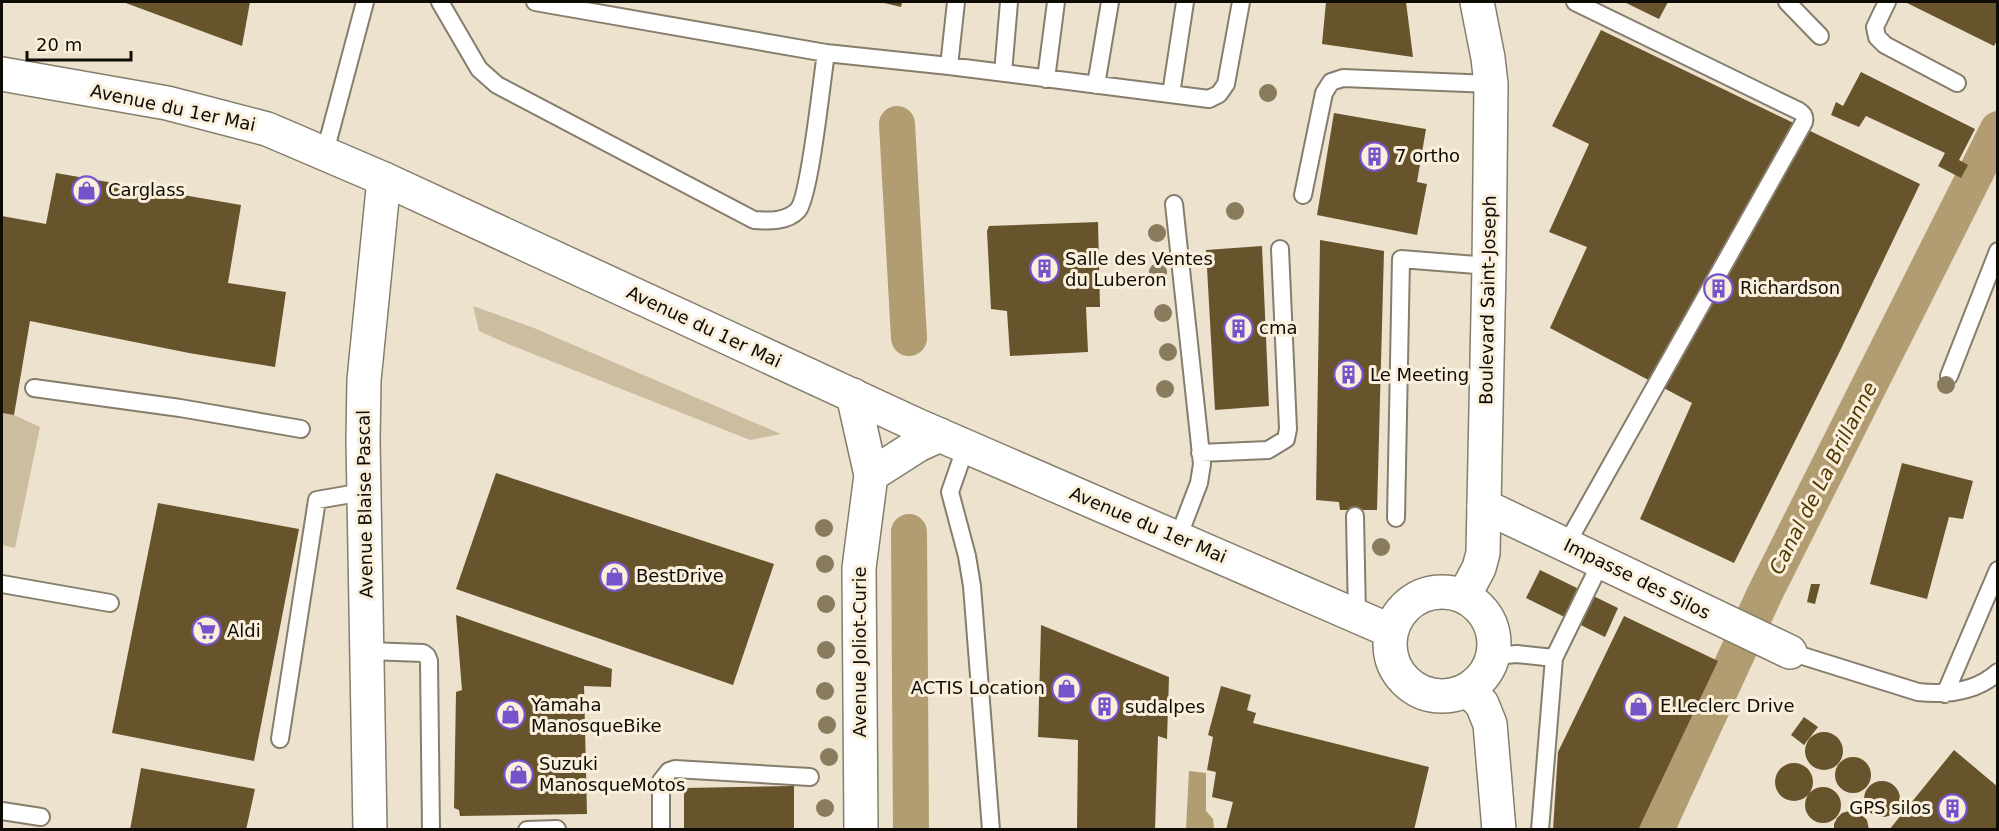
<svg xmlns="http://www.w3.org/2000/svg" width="1999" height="831" font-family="'DejaVu Sans',sans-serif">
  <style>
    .green { fill: #ccbda1 }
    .water { fill: #b29c72 }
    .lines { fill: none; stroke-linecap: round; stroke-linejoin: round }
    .canal { stroke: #b29c72; stroke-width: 36 }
    .building { fill: #68542c }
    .lane-casing { stroke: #867d6c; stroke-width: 20 }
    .street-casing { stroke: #867d6c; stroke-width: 36 }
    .secondary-casing { stroke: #867d6c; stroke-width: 36 }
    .lane { stroke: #fff; stroke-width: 16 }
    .street { stroke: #fff; stroke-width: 33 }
    .secondary { stroke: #fff; stroke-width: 33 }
    .tree { fill: #887b5e }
    .labels { text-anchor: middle; stroke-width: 6; stroke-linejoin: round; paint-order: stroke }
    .street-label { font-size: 18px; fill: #0f0c06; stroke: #f9efdb }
    .poi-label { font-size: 18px; fill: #0f0c06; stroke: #f9efdb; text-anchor: start }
    .water-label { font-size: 20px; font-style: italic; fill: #513a01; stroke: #f9efdb }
  </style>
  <rect width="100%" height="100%" fill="#ece2ce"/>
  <!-- green -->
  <path class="green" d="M473,306L534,328L781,434L750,440L508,344L479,331Z
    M2,413L14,415L40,427L15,548L2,545Z"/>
  <!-- water -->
  <path class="water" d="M1189,771L1206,773V811L1213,819L1214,829H1186Z"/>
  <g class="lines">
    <!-- canal -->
    <path class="canal" d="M897,124L909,338
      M909,532L911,830
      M1656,830L1765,593L1998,129"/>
  </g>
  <!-- building -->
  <path class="building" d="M123,2H250L242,46Z
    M880,2H902L901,7Z
    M1326,2H1406L1413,57L1322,44Z
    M1624,2H1668L1659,19Z
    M1905,2H1998V39L1994,46Z
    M1601,30L1920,184L1839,353L1734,563L1640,519L1692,403L1550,328L1587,247L1549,232L1589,144L1552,126Z
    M1861,72L1975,129L1959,160L1968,165L1961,178L1938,166L1945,153L1866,116L1859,127L1831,115L1836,102L1843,106Z
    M1334,113L1426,129L1417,182L1427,184L1417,235L1317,215Z
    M56,173L241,205L228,283L286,292L275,367L189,353L30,321L14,415L2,413V216L46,224Z
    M1098,222L1100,307H1086L1088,352L1010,356L1007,311L991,309L987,231L989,226Z
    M1320,240L1384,251L1377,510H1340L1339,502L1316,500Z
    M1262,246L1269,406L1215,410L1206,250Z
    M1902,463L1973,481L1963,519L1949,517L1927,599L1870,584Z
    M496,473L774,564L733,685L456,589Z
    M158,503L299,529L254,761L112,733Z
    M1540,570L1618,608L1605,637L1526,598Z
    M1811,584H1820L1815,604L1807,602Z
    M456,615L612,669L611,687L584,686L587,814L460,816L459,810L454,808L456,692L462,690Z
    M1624,616L1718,661L1638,830H1553L1558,752Z
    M1041,625L1169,677L1167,739L1158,736L1155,830H1077L1078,740L1038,737Z
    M1221,686L1251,695L1247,710L1256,713L1253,723L1429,767L1414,830H1226L1233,802L1212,797L1216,772L1207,770L1213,737L1208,735Z
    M1804,717L1818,727L1804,745L1791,735Z
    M1805 751a19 19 0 1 1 38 0a19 19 0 1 1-38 0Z
    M1954,750L1998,787V830H1889Z
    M1835 775a18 18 0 1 1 36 0a18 18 0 1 1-36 0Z
    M1775 782a19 19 0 1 1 38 0a19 19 0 1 1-38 0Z
    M141,768L255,789L246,830H130Z
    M1864 799a18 18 0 1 1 36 0a18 18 0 1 1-36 0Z
    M794,786V830H684V788Z
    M1805 805a18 18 0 1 1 36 0a18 18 0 1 1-36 0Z
    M1849,811H1856L1862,815L1867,820L1869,830H1834V824L1837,818L1842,813Z"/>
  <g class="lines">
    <defs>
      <path id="lane" d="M440,2L479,69L497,85L754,220C769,221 787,222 798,210C810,196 822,78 826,53L535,2
        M1787,2L1820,36
        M1887,2L1875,27L1877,37L1885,45L1957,83
        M826,53L949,66L1209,99L1219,94L1226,84L1241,2
        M949,66L956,2
        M1003,73L1009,2
        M1046,79L1056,2
        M1096,85L1110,2
        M1171,94L1185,2
        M325,152L365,2
        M1303,195L1324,93L1331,82L1343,78L1491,84
        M1174,204L1202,464L1199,483L1178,538
        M1949,376L1998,251
        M34,388L180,408L301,429
        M966,446L950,492L967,556L972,586L991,830
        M1200,453L1268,450L1286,439L1288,429L1280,249
        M1355,516L1357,617
        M1396,518L1401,259L1489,266
        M1566,545L1804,122C1805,117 1804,114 1799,111L1575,2
        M2,584L110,603
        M368,651L423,653L427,656L429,661L431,830
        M1790,652L1918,692C1946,695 1976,692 1998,672
        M1494,656L1517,654L1554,658L1540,830
        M1554,658L1601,562
        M1945,694L1998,570
        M280,739L317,500L363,492
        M2,811L41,817
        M527,830L557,829
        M661,830V781L669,771L675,769L810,777"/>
      <path id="street" d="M853,395L871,475L859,568L861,830
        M871,475L918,445L940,435
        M1484,506L1790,652
        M370,830L363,440L364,380L384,179"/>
      <path id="secondary" d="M2,74L167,103L267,129L384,179L921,427L1391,631
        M1390 644a52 52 0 1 1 104 0a52 52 0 1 1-104 0Z
        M1464,596L1479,568L1483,553L1489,266L1491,84L1488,58L1477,2
        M1468,690L1482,704L1490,724L1499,830"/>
    </defs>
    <!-- lane casing -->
    <use href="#lane" class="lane-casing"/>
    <!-- street casing -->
    <use href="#street" class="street-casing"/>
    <!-- secondary casing -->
    <use href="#secondary" class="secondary-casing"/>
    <!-- lane -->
    <use href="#lane" class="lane"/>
    <!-- street -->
    <use href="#street" class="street"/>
    <!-- secondary -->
    <use href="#secondary" class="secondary"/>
  </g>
  <!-- trees -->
  <g class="tree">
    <circle cx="1268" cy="93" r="9"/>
    <circle cx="1235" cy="211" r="9"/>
    <circle cx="1157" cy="233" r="9"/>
    <circle cx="1158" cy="272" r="9"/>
    <circle cx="1163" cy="313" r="9"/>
    <circle cx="1168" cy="352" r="9"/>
    <circle cx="1946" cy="385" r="9"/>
    <circle cx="1165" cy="389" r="9"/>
    <circle cx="824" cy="528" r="9"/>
    <circle cx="1381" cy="547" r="9"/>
    <circle cx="825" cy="564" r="9"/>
    <circle cx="826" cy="604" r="9"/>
    <circle cx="826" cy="650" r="9"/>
    <circle cx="825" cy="691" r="9"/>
    <circle cx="827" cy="725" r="9"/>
    <circle cx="829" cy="757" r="9"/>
    <circle cx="825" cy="808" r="9"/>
  </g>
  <!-- icons -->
  <defs>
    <symbol id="building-ring" viewBox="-11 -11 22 22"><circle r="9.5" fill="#f9efdb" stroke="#7652cb" stroke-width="1.5"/><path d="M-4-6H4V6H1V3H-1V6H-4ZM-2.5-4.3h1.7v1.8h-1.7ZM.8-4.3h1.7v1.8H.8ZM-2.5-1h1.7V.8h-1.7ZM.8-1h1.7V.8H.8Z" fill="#7652cb"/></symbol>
    <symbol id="shop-ring" viewBox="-11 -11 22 22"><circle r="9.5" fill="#f9efdb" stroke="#7652cb" stroke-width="1.5"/><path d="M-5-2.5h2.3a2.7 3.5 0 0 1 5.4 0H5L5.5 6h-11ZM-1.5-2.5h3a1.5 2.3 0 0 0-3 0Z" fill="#7652cb"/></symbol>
    <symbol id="supermarket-ring" viewBox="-11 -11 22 22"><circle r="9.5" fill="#f9efdb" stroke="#7652cb" stroke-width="1.5"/><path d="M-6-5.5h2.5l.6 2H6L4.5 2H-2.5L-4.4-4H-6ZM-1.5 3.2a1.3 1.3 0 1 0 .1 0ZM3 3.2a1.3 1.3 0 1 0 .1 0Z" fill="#7652cb"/></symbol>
  </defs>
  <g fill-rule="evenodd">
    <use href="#building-ring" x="1358" y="140" width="33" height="33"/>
    <use href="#shop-ring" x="70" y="174" width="33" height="33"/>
    <use href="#building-ring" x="1028" y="252" width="33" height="33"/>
    <use href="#building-ring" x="1702" y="272" width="33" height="33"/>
    <use href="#building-ring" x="1222" y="312" width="33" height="33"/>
    <use href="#building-ring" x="1332" y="358" width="33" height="33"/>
    <use href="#shop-ring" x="598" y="560" width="33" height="33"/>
    <use href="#supermarket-ring" x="190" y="614" width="33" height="33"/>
    <use href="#shop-ring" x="1050" y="672" width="33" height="33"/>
    <use href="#shop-ring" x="1622" y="690" width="33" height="33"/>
    <use href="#building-ring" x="1088" y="690" width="33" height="33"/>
    <use href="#shop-ring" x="494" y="698" width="33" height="33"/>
    <use href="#shop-ring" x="502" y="758" width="33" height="33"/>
    <use href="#building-ring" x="1936" y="792" width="33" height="33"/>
  </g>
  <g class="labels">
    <!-- street labels -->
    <g class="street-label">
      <text transform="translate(173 108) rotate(12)" y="6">Avenue du 1er Mai</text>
      <text transform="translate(1488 300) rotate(-89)" y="6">Boulevard Saint-Joseph</text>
      <text transform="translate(704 327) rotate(25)" y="6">Avenue du 1er Mai</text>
      <text transform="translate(365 504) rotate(-91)" y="6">Avenue Blaise Pascal</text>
      <text transform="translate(1148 525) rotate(23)" y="6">Avenue du 1er Mai</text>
      <text transform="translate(1637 579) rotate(26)" y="6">Impasse des Silos</text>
      <text transform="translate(860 652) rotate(-90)" y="6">Avenue Joliot-Curie</text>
    </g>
    <!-- poi labels -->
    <g class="poi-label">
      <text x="1395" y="162">7 ortho</text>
      <text x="108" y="196">Carglass</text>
      <text x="1065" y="265">Salle des Ventes<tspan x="1065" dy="21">du Luberon</tspan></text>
      <text x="1740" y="294">Richardson</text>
      <text x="1259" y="334">cma</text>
      <text x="1370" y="381">Le Meeting</text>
      <text x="636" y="582">BestDrive</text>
      <text x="227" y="637">Aldi</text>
      <text x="1045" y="694" text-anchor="end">ACTIS Location</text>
      <text x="531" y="711">Yamaha<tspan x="531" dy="21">ManosqueBike</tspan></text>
      <text x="1660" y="712">E.Leclerc Drive</text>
      <text x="1125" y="713">sudalpes</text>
      <text x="539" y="770">Suzuki<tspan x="539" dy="21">ManosqueMotos</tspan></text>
      <text x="1931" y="814" text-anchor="end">GPS silos</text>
    </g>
    <!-- water labels -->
    <g class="water-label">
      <text transform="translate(1823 478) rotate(-63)" y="7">Canal de La Brillanne</text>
    </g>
  </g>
  <!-- border -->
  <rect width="1999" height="831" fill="none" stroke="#0f0c06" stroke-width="6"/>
  <!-- scale -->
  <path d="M27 51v9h104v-9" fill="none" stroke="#0f0c06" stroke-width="3"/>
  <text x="36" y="51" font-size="18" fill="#0f0c06" stroke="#f9efdb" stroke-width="4.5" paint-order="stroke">20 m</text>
</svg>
